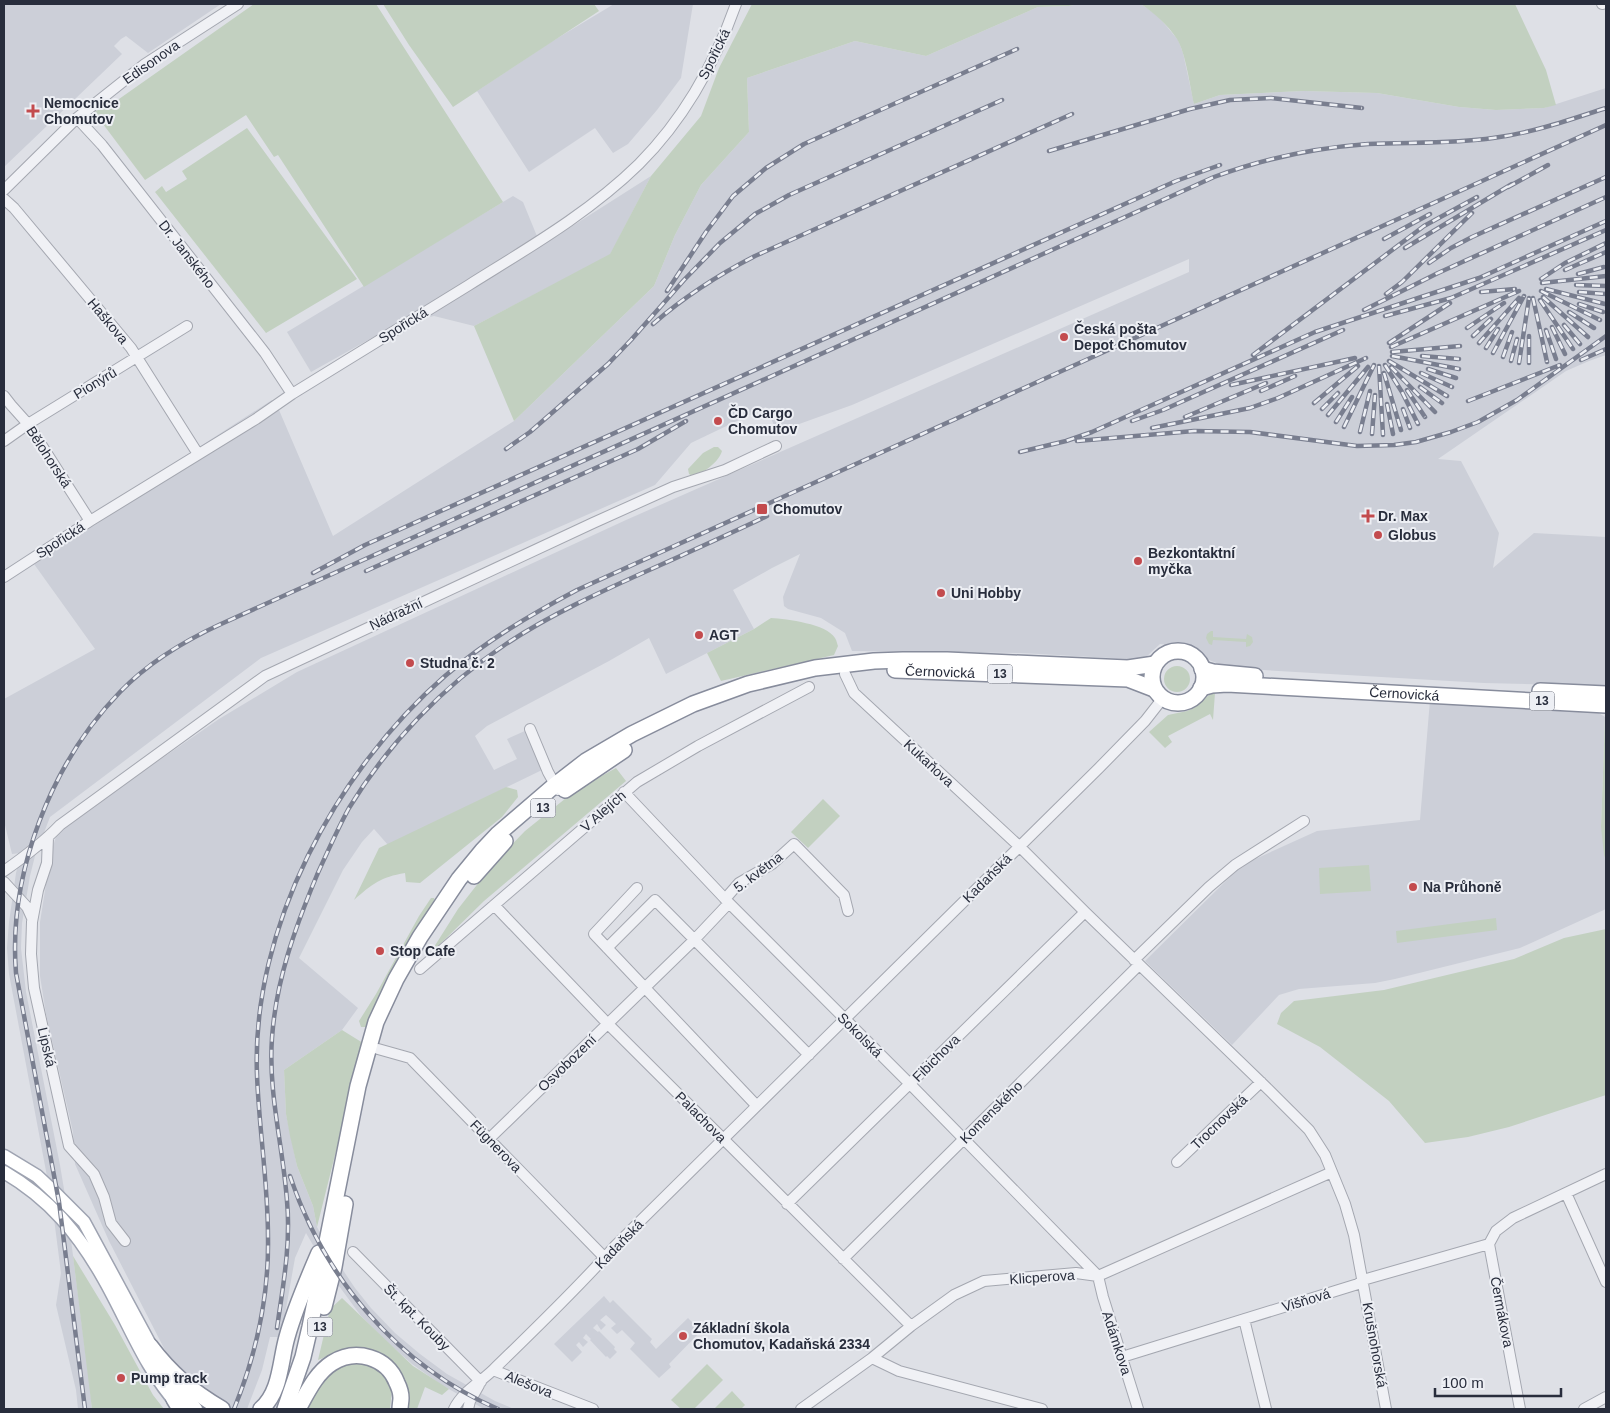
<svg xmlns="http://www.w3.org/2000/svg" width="1610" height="1413" font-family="Helvetica,sans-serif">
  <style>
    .built { fill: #cccfd8 }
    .green { fill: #c2d0c0 }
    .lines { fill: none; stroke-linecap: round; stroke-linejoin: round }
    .minor-casing { stroke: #a4a7b0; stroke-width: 12 }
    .major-casing { stroke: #9ea3b1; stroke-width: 15 }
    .highway-casing { stroke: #878c9c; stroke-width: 18 }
    .minor { stroke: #f0f1f5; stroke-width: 10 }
    .major { stroke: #fff; stroke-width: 12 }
    .highway { stroke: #fff; stroke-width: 15 }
    .rail-casing { stroke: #797e8f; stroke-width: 4.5 }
    .rail { stroke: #edeff4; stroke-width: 2.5; stroke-dasharray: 8; stroke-linecap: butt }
    .poi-dot { fill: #c34b4e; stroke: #edeff4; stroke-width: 2 }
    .labels { text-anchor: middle; stroke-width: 4; stroke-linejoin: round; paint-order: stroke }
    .shield { fill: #edeff4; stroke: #636773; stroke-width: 1 }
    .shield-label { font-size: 12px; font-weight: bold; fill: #282d3c }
    .street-label { font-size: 14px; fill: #282d3c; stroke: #edeff4 }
    .poi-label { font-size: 14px; font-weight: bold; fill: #282d3c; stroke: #edeff4; text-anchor: start }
  </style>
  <rect width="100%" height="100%" fill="#dee0e6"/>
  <!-- built -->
  <path class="built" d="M4,4H221L148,53L126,36L121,39L114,46L122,54L4,167Z
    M614,4H693L681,78L657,110L628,144L613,153L595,128L529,172L477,91L551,42Z
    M1078,4H1141L1158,16L1178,40L1183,53L1194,104L1220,95L1304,91L1377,93L1459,107L1496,110L1544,108L1606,88V355L1589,361L1566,371L1438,459L1461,461L1499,533L1493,568L1534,533L1606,537V686L1484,683L1229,668L1204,658L1190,646L1160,644L1146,657L1140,659H1129L1021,653L852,651L845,633L821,618L788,609L784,606L783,597L800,554L772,568L733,590L754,629L666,674L649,638L609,661L487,726L475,736L494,770L517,759L507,739L527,730L542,770L388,845L374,829L362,842L343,870L299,958L358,1008L342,1030L284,1070L286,1114L297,1166L313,1206L317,1227L330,1251L355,1288L371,1308L395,1333L420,1354L447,1374L495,1401L514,1409H484L440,1384L412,1364L387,1342L361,1316L328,1271L306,1233L295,1258L281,1337H270L262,1370L247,1409H226L227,1405L169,1358L109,1241L75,1164L73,1132L46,1014L40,976V922L51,853L58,830L219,719L297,672L626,520L1189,272V259L852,405L777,432L766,407L691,443L655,485L261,658L50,817L35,856L30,876L22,923L21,948L26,992L60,1165L66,1201L90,1388L92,1409H78L76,1390L56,1305L61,1273L52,1203L9,974L7,948L9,922L16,873L21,853L12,854L4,821V699L95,649L29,557L272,400L279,410L333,536L514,421L654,286L675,235L701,185L749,132L747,78L855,41L926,56L1038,7L1069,6Z
    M651,176L610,255L474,326L434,316L395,325L311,372L287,332L513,196L523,202L541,246Z
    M1430,700L1594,710L1605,717L1601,827L1606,843V909L1520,948L1395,979L1375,983L1299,989L1279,995L1232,1045L1145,961L1242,865L1317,831L1420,820Z
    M604,1296L610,1303L613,1300L652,1339L650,1342L656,1349L688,1318L701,1331L669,1364L671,1367L659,1378L630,1349L635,1343L622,1330L617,1334L611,1328L616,1324L606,1315L600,1320L606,1325L601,1330L597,1324L593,1328L598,1332L599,1331L615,1347L614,1349L617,1352L610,1359L607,1356L606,1357L590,1340L591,1339L586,1334L583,1338L588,1342L583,1347L579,1342L576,1345L582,1352L572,1362L554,1344Z"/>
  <!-- green -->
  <path class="green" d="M254,4H376L503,202L364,287L278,155L274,157L246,115L145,180L94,112L119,99Z
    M383,4H594L599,11L453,107L409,45Z
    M752,4H1078L1069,6L1038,7L926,56L855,41L747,78L749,132L701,185L675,235L654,286L514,421L474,326L610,254L651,176L701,116L719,68Z
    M1141,4H1515L1546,70L1556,105L1544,108L1496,110L1459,107L1377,93L1304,91L1220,95L1194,104C1190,87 1186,54 1177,39C1168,25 1155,14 1141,4Z
    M247,128L357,279L266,333L155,192L162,186L166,192L187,179L182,171Z
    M714,447H718L722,451C719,462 704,472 694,477L689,474L688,469L703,453Z
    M771,618C787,619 827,624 835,638C837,641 837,644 838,646L834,655L721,681L707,653L754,629Z
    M1211,631H1213V637L1246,639L1247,634L1252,637L1253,642L1250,646L1246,647V642L1213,640L1212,645L1209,644L1206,638L1207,634Z
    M1164 679a13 13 0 1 1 26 0a13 13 0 1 1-26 0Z
    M1215,693L1213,720L1210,714L1168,736L1172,742L1165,748L1149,732L1168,715L1187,711L1194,708L1209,695Z
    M1605,717H1606V860L1604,855L1601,827Z
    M616,768L626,781L484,901L429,955L458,909L494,863L525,831L576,790Z
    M506,787L517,790L518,797L502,817L420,883L406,882L405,873C381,877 372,884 354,900L379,848Z
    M823,799L840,816L808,848L791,832Z
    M1369,865L1371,891L1320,894L1319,868Z
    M431,898H434L435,901L410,939L367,1027H361L359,1021L376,994L419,916Z
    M1496,918L1497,930L1397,943L1396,931Z
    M1606,929V1095L1509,1127L1468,1137L1425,1143L1389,1101L1320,1047L1277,1024L1281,1013L1294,1001L1384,990L1514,959L1564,938Z
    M342,1030L363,1043L317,1227L313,1206L297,1166L290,1136L286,1114L284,1070Z
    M73,1256L115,1325L153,1395L164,1409H92Z
    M342,1298L413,1366L449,1389L442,1395L425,1387L417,1409H404L406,1404L402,1375L385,1356L359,1348L337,1352L318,1360L330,1309Z
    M359,1361L379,1367L392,1389L390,1409H306C310,1398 330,1371 340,1365C345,1362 354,1362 359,1361Z
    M707,1364L723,1380L694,1409H681L671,1400Z
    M732,1391L745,1405L741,1409H714Z"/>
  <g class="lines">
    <defs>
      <path id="minor" d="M1602,4H1603
        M77,118L102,145L265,353L292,394
        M4,190L77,118L145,64L238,4
        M4,199L14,208L131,348L198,454
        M4,396L11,405L28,424L90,521
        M4,441L28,424L187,326
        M4,577L90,521L256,419L292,394C351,358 410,321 469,285C528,248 589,213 639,164C684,119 715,63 736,4
        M845,674L854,693L1019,846L1085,912L1270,1091L1309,1130L1325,1155L1345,1204L1354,1235L1386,1409
        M530,729L548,772L558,790
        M624,792L729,903L910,1084L1098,1276
        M48,837L47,863L38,890L32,922L31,954L34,988L69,1146L94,1174L104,1197L111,1223L125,1241
        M4,871C24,857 43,843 60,825L265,676L593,523L673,487L725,470L776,446
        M4,882L27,907L32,918
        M637,888L594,934L756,1105
        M725,899L739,883L772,864L794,844L844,895L848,911
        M494,905L607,1023L911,1326
        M607,948L655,900L809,1055
        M1134,960L1209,887L1235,865L1304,821
        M420,969L637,782L698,746L809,687
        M378,1049L410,1058L605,1258
        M489,1139L695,939L729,903
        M1177,1162L1261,1082
        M1566,1193L1606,1282
        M787,1204L1085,912
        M1489,1244L1520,1409
        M1489,1244L1496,1231L1513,1218L1606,1174
        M353,1252L481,1382
        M843,1259L1139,965
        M1098,1276L1103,1297L1138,1409
        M1244,1319L1266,1409
        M1122,1357L1358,1284L1363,1280L1489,1244
        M872,1358L899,1371L1042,1409
        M493,1370L593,1409
        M454,1409C462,1392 481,1382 494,1369C535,1329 577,1289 615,1246C776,1086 937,926 1099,768L1145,721L1163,698
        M468,1409L470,1401L479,1385
        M801,1409L872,1358L911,1326L954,1295L984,1281L1076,1273L1098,1276L1332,1172
        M1584,1409L1606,1397"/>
      <path id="major" d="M4,1156L37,1176L53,1191L84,1222L166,1374L196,1409
        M4,1172C50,1199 78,1233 104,1279C128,1321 145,1369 179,1406"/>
      <g id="highway">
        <circle cx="1178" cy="677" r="26"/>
        <path d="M1202,669L1213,672L1255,676"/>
        <path id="s1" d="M895,670L1128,679L1154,689"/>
        <path id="s2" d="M1201,688L1212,685L1227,684L1606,705"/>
        <path d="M1540,691L1606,694"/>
        <path d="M565,790L624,750"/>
        <path d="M474,876L505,841"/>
        <path d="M324,1307L334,1267L345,1204"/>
        <path d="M150,1346C171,1374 193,1392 222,1409"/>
        <path d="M174,1399L180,1409"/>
        <path d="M261,1409C281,1392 280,1361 287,1337C295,1308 307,1281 319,1253"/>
        <path d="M285,1409L303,1357L310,1327L358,1086L376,1022L396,979L420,937L459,879L482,851L498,834L555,785L586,761L632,734L693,704L748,684L815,668L874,661L903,660H947L1128,668L1155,664"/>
        <path d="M298,1409C307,1393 316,1373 332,1363C356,1348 387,1357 397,1383C399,1387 401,1393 401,1398C401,1401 400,1406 400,1409"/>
      </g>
    </defs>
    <!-- minor casing -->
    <use href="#minor" class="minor-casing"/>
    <!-- major casing -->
    <use href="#major" class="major-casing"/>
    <!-- highway casing -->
    <use href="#highway" class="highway-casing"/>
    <!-- minor -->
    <use href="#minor" class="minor"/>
    <!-- major -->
    <use href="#major" class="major"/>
    <!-- highway -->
    <use href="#highway" class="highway"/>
    <defs>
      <path id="rail" d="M1049,151L1190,109L1230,100L1271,98L1362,108
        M1508,187L1548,165
        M1384,239L1430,214
        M1405,248L1512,184
        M1429,263L1451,248L1472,237L1606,177
        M1565,270L1606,252
        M1578,274L1604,267
        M1541,279L1565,263L1606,243
        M1542,283L1606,276
        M1576,285L1606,286
        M1546,289L1605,304
        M667,291L706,232L733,196L766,168L804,144L1017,49
        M1541,291L1600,320
        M1481,292L1515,289
        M1579,292L1606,294
        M1386,294L1402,282L1472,213
        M1543,297L1588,337
        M1533,298L1547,362
        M1540,300L1573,349
        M1579,304L1603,312
        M1364,310L1438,273L1606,197
        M1569,312L1594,328
        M1385,316L1451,298L1606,230
        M653,324C684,297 718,275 755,256L1072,114
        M1564,325L1580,344
        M1552,327L1565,354
        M1467,328L1504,303
        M1546,330L1556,359
        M1473,336L1491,319
        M1389,343L1450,303
        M1479,343L1519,298
        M1391,347L1519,291
        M1486,348L1498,329
        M1392,352L1460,346
        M1493,353L1524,296
        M1253,355L1424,226L1477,197
        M1392,356L1459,369
        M1422,356L1459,359
        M1503,357L1512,332
        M1581,360L1606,349
        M1389,361L1447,396
        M1511,361L1517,339
        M1519,363L1529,298
        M1529,363V336
        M1385,365L1402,392L1418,424
        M1379,366L1383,435
        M1391,367L1435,412
        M1428,369L1456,378
        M1384,373L1401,430
        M1421,373L1452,387
        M1231,385L1355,358
        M1420,387L1442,403
        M1407,390L1425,417
        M1261,391L1295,376
        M1468,401L1560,365
        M1314,403L1358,366
        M1387,404L1393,434
        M1322,409L1338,393
        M1403,409L1410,428
        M1328,415L1368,367
        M1185,417L1266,383
        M1132,421L1163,410L1343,330
        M1336,422L1352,397
        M1344,427L1374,365
        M1152,428L1250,408L1278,398L1366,358
        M1360,432L1370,391
        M1372,434L1375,395
        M1077,441L1194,431L1250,432L1357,446L1394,445L1416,442L1451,432L1478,422L1517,400L1606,336
        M506,449L530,432L608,364L631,340L684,280L720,243L755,214L789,195L1002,100
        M1020,452L1066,441L1092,432L1315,332L1479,278L1606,221
        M366,571L638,449L686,421
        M313,573L365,545L1176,181L1220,165
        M290,1176C324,1278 398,1366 498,1409
        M277,1328C283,1286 291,1244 287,1201C283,1146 268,1093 272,1038C276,980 295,928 317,875C327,853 337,830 349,808C388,744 443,686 506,644C550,615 598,593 647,571C687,553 727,535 767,516
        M85,1409L59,1202L16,973C8,874 51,763 120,692C149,662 184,641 221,624L1214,177C1265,158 1314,148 1368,144C1410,142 1452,144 1493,138C1532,133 1569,120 1606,108
        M234,1409C256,1355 269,1296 268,1237C268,1183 259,1129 257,1075C251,928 336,771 445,676C486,641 530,615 577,590L1606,125"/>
    </defs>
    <!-- rail casing -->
    <use href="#rail" class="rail-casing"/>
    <!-- rail -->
    <use href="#rail" class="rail"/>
  </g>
  <!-- markers -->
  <g class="poi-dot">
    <path d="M30.5 103.5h5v5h5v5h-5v5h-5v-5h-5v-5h5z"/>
    <circle cx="1064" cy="337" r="5"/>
    <circle cx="718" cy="421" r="5"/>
    <rect x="756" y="503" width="12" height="12" rx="2.5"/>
    <path d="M1365.5 508.5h5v5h5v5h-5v5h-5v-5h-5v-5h5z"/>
    <circle cx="1378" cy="535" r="5"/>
    <circle cx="1138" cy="561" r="5"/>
    <circle cx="941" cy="593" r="5"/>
    <circle cx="699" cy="635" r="5"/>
    <circle cx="410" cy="663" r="5"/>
    <circle cx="1413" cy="887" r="5"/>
    <circle cx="380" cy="951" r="5"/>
    <circle cx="683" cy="1336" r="5"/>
    <circle cx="121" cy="1378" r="5"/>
  </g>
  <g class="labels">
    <!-- shield labels -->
    <g class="shield">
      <rect x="987.5" y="664.5" width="25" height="19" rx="4"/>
      <rect x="1529.5" y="691.5" width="25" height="19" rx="4"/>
      <rect x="530.5" y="798.5" width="25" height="19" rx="4"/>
      <rect x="307.5" y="1317.5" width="25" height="19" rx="4"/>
    </g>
    <g class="shield-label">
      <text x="1000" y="678">13</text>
      <text x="1542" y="705">13</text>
      <text x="543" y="812">13</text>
      <text x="320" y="1331">13</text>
    </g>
    <!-- street labels -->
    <g class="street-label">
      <text transform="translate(714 54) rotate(-64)" y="5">Spořická</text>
      <text transform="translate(151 62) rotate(-35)" y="5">Edisonova</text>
      <text transform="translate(187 254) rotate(52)" y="5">Dr. Janského</text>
      <text transform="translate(108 321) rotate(50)" y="5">Haškova</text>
      <text transform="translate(403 325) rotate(-32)" y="5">Spořická</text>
      <text transform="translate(95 383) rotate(-31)" y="5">Pionýrů</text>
      <text transform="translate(49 457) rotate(57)" y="5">Bělohorská</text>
      <text transform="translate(60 540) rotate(-33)" y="5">Spořická</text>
      <text transform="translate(396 614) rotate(-25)" y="5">Nádražní</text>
      <text dy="5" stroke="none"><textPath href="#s1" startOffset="45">Černovická</textPath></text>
      <text dy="5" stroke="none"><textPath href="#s2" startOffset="204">Černovická</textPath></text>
      <text transform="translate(929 763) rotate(43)" y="5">Kukaňova</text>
      <text transform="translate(603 811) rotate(-41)" y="5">V Alejích</text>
      <text transform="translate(758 872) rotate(-37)" y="5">5. května</text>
      <text transform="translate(987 878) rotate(-45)" y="5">Kadaňská</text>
      <text transform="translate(860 1035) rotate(45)" y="5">Sokolská</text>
      <text transform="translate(47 1047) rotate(77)" y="5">Lipská</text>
      <text transform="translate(936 1058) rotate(-45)" y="5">Fibichova</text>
      <text transform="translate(567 1063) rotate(-44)" y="5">Osvobození</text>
      <text transform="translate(991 1112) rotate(-45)" y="5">Komenského</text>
      <text transform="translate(701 1117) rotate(45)" y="5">Palachova</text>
      <text transform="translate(1219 1122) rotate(-44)" y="5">Trocnovská</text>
      <text transform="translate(496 1146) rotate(46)" y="5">Fügnerova</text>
      <text transform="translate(619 1244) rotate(-46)" y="5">Kadaňská</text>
      <text transform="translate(1042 1277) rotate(-4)" y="5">Klicperova</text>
      <text transform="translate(1306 1300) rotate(-17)" y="5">Višňová</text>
      <text transform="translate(1502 1312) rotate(79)" y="5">Čermákova</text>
      <text transform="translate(417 1317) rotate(45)" y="5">Št. kpt. Kouby</text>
      <text transform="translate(1117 1343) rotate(72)" y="5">Adámkova</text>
      <text transform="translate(1375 1345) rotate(80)" y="5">Krušnohorská</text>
      <text transform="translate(529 1384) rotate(22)" y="5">Alešova</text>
    </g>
    <!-- poi labels -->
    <g class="poi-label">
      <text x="44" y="108">Nemocnice<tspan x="44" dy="16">Chomutov</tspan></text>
      <text x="1074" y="334">Česká pošta<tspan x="1074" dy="16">Depot Chomutov</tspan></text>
      <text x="728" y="418">ČD Cargo<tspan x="728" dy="16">Chomutov</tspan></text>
      <text x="773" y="514">Chomutov</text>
      <text x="1378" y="521">Dr. Max</text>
      <text x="1388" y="540">Globus</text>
      <text x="1148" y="558">Bezkontaktní<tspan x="1148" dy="16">myčka</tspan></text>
      <text x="951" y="598">Uni Hobby</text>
      <text x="709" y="640">AGT</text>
      <text x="420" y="668">Studna č. 2</text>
      <text x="1423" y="892">Na Průhoně</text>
      <text x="390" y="956">Stop Cafe</text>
      <text x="693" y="1333">Základní škola<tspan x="693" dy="16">Chomutov, Kadaňská 2334</tspan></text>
      <text x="131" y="1383">Pump track</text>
    </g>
  </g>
  <!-- border -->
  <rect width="1610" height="1413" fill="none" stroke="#282d3c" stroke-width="10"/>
  <!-- scale -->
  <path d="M1435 1388v8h126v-8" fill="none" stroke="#282d3c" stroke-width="2.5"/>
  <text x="1442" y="1388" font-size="15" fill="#282d3c" stroke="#edeff4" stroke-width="4" paint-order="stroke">100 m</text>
</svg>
